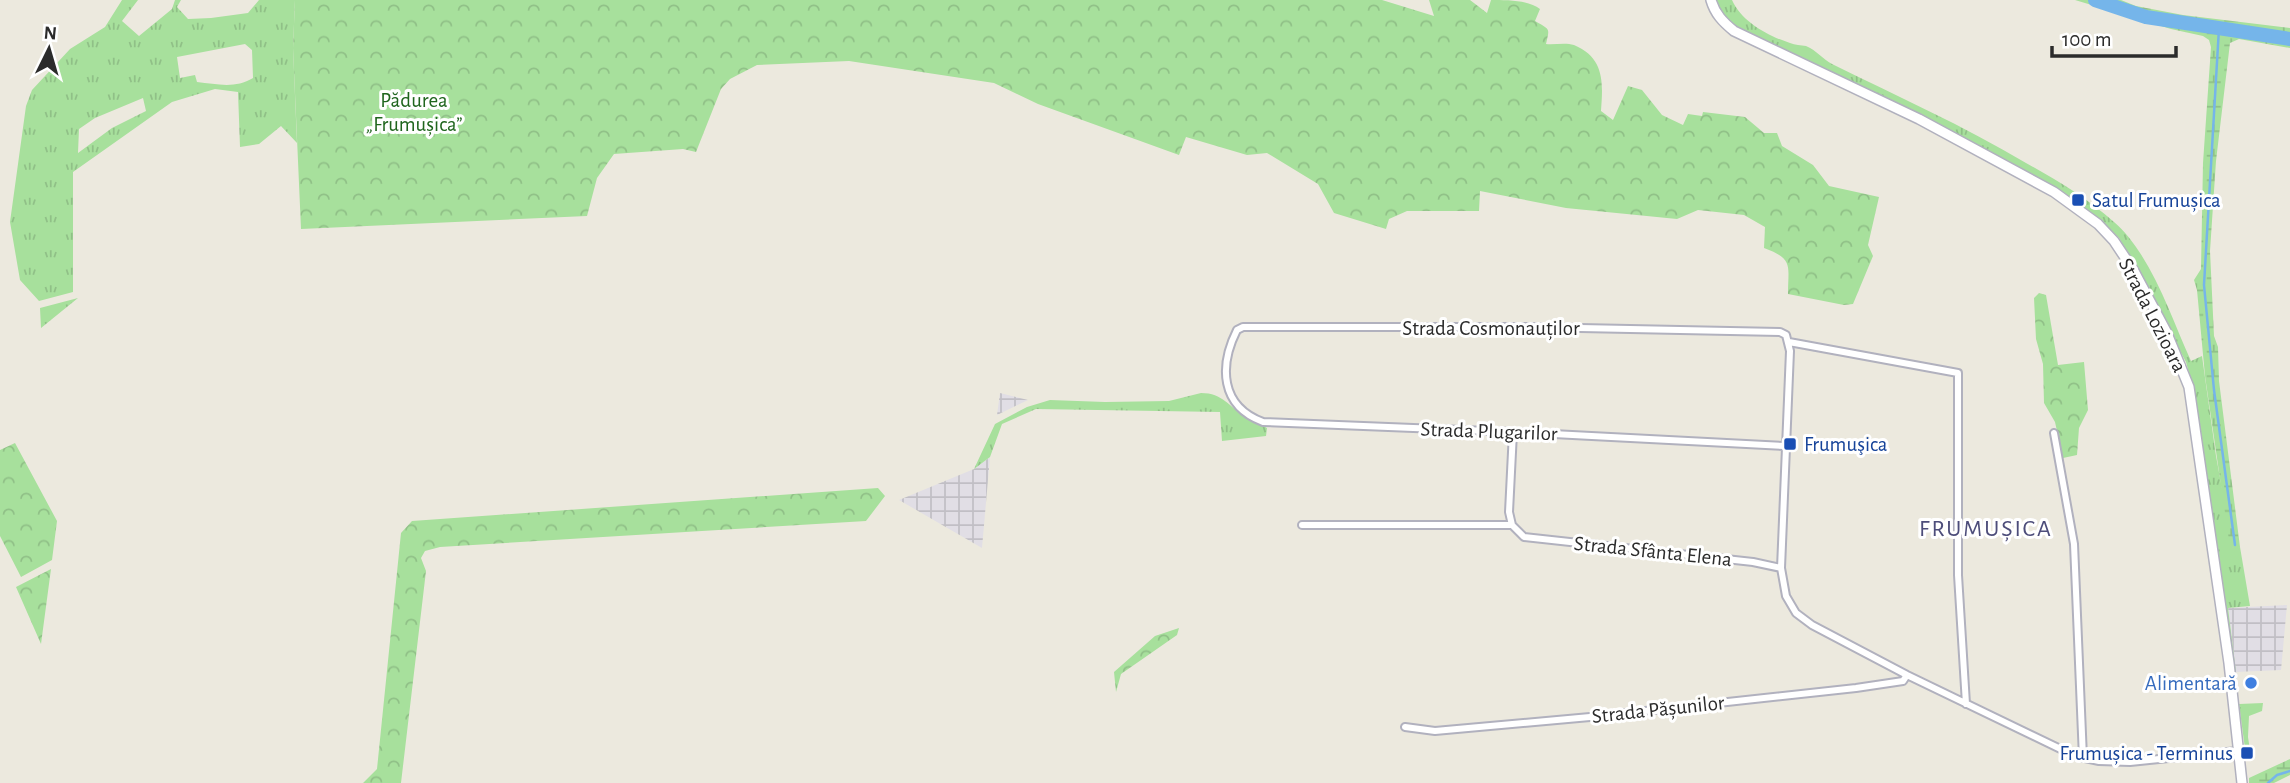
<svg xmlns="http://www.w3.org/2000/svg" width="2290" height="783" font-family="'Alegreya Sans',sans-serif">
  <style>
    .industrial { fill: url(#industrial-grid) }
    .grass { fill: url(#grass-tufts); fill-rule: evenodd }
    .forest { fill: url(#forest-crowns) }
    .wetland { fill: url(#wetland-marsh) }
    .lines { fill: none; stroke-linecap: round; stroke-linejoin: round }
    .stream { stroke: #75b5ea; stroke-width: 2.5 }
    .river { stroke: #75b5ea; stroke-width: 14 }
    .street-casing { stroke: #b1b1be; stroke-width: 10 }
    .secondary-casing { stroke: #b1b1be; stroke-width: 12 }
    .street { stroke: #fff; stroke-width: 6 }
    .secondary { stroke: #fff; stroke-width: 9 }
    .transit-dot { fill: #1a4fb4; stroke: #fff; stroke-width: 2.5 }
    .shop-dot { fill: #3f7fe0; stroke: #fff; stroke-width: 2.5 }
    .labels { text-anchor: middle; stroke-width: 6; stroke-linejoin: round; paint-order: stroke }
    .park-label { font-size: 21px; fill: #1f651d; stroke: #fff }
    .transit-label { font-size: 21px; fill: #164399; stroke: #fff; text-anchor: start }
    .street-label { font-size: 21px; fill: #2b2b2b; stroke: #fff }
    .shop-label { font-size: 21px; fill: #366cbe; stroke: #fff; text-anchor: end }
    .quarter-label { font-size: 24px; letter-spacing: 2px; fill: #4d4d7a; stroke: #fff }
  </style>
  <defs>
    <pattern id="industrial-grid" width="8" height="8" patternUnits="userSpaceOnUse" patternTransform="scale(1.75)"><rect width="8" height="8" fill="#e1dee5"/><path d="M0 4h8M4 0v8" fill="none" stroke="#c1bfc5"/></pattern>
    <pattern id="grass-tufts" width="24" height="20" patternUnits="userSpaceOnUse" patternTransform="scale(1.75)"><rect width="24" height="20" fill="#a7e09c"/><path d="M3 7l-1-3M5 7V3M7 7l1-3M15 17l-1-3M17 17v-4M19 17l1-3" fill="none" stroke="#90c087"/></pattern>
    <pattern id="forest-crowns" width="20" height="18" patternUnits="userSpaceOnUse" patternTransform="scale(1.75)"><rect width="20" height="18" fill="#a7e09c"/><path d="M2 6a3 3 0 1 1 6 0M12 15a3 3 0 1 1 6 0" fill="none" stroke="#90c087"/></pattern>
    <pattern id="wetland-marsh" width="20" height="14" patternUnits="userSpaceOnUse" patternTransform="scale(1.75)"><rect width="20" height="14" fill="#a7e09c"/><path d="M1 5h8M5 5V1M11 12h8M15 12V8" fill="none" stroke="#90c087"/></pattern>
  </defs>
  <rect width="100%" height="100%" fill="#ece9de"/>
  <!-- industrial -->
  <path class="industrial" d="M1000,393L1028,400L997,415Z
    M990,457L982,548L899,500L974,469Z
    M2287,605L2281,670L2236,672L2228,608Z"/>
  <!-- grass -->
  <path class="grass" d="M122,0H138L122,21L139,36L172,9L175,0H181L177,7L188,19L211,18L248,13L259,0H295L293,48L297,143L281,126L259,144L240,147L238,92L215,89L172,102L73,172V292L39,301L20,280L10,222L26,106L32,90L70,49L105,27ZM245,44L252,50L253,78C235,89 217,84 197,82L195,75L180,78L177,57ZM143,98L146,111L112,128L78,153L79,129L95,118Z
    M1715,0H1732C1742,22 1768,36 1790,43C1795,45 1801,45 1806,46C1816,50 1823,59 1832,64C1897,96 1964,126 2026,163C2057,180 2088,199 2114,222C2151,254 2171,317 2191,361L2202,356L2216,456L2233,548L2240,547L2250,606L2228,608L2236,672L2233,669L2195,396L2186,362L2136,268L2119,238L2098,218L2044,181L1919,115L1742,32C1728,22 1720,17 1715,0Z
    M78,298L41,328L40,308Z
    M1201,393C1223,393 1229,407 1246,417C1252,422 1260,424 1267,428L1266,436L1222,441L1220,412L1036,409L1002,424L990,457L974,469L995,424L1027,407L1050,400L1105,402L1169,401Z
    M2263,703L2262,711L2249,716L2248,737L2251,757L2246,756L2239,704Z"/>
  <!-- forest -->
  <path class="forest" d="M295,0H1382L1434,16L1429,0H1470L1487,13L1491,0C1507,0 1529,0 1540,9L1535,21C1550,30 1550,27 1546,44C1555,45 1565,42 1574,45C1605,58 1603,83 1601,111L1613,120L1628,86L1642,90L1662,115L1683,125L1688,114L1702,116L1703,112L1745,117L1764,133H1777L1782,146L1813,165L1829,186L1879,197L1868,245L1873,256L1853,304L1844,305L1788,294C1788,265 1794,259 1764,248L1765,227L1744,215L1698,210L1677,219L1566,208L1480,191L1479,211H1407L1389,219L1386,229L1334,213L1318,184L1267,153L1247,155L1186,137L1179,155L1038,104L994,83L849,61L757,65L730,79L721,89L696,152L683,149L614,154L597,178L587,216L301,229L293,48Z
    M2039,293L2046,295L2058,365L2084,362L2088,410L2079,428L2077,455L2063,458L2055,422L2044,403L2043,364L2036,339L2034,298Z
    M15,443L57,521L52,560L21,577L0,536V450Z
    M878,488L885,496L866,521L440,547L425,551L421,558L426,571L401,783H363L377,769L401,533L412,521Z
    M51,569L41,644L16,587Z
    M1179,628L1177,635L1121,674L1116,692L1114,672L1155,636Z"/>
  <!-- wetland -->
  <path class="wetland" d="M2075,0H2121L2136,6L2183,15L2290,28V48L2239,39L2230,43L2216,161L2210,251L2214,336L2218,347L2219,381L2240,547L2237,549L2230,547L2205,376L2197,290L2194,280L2201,269L2203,163L2211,47L2209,40L2203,36L2171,29Z
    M2290,759V775L2274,783H2249V778Z"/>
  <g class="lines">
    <!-- stream -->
    <path class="stream" d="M2219,28L2204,285L2214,390L2235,545
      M2268,783L2277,775L2290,771"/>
    <!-- river -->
    <path class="river" d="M2095,0L2146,17L2290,39"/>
    <defs>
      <path id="street" d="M1789,342L1958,373V575L1966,704
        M1513,432L1509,512L1512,525L1524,537L1753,562L1781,568
        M2054,433L2074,544L2083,758
        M1785,446L1513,432L1263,422C1220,406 1219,366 1237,330L1243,327H1530L1780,332L1786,335L1790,351L1781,568L1786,596L1796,613L1812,625L1907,675L2075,756L2099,761L2130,762L2237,751
        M1302,525H1512
        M1405,727L1435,731L1590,717L1856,688L1903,681L1907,675"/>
      <path id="secondary" d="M1711,0C1715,14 1723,22 1734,31L1919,119L2054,192L2098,224L2114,241L2134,271L2166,331L2189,387L2229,663L2242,783"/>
    </defs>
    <!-- street casing -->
    <use href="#street" class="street-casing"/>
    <!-- secondary casing -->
    <use href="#secondary" class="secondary-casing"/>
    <!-- street -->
    <use href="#street" class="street"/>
    <!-- secondary -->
    <use href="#secondary" class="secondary"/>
  </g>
  <!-- markers -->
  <g class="transit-dot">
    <rect x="2071" y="193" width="14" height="14" rx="3.5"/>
    <rect x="1783" y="437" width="14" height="14" rx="3.5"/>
    <rect x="2240" y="746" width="14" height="14" rx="3.5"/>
  </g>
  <circle class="shop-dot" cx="2251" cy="683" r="7"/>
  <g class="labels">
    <!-- park labels -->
    <g class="park-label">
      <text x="414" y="107">Pădurea<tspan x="414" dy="24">„Frumușica”</tspan></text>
    </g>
    <!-- transit labels -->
    <g class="transit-label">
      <text x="2092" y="207">Satul Frumușica</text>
      <text x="1804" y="451">Frumuşica</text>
      <text x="2233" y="760" text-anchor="end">Frumușica - Terminus</text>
    </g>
    <!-- street labels -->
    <g class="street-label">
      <text transform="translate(2153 315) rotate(63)" y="7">Strada Lozioara</text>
      <text x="1491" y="335">Strada Cosmonauților</text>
      <text transform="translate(1489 431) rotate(2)" y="7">Strada Plugarilor</text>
      <text transform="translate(1653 551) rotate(6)" y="7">Strada Sfânta Elena</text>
      <text transform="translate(1658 709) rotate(-6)" y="7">Strada Pășunilor</text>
    </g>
    <!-- shop labels -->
    <g class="shop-label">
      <text x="2237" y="690">Alimentară</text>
    </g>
    <!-- quarter labels -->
    <g class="quarter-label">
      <text x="1986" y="536">FRUMUȘICA</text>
    </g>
  </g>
  <!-- north arrow -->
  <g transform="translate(49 49) rotate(5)" stroke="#ffffff" stroke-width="5" paint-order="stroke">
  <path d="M0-5L12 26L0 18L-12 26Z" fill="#2b2b2b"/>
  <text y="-10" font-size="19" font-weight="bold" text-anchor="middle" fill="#2b2b2b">N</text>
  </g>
  <!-- scale -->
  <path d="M2052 46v10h124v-10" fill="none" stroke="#2b2b2b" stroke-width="3.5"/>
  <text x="2062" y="46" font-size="21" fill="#2b2b2b" stroke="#ffffff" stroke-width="5" paint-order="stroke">100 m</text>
</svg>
